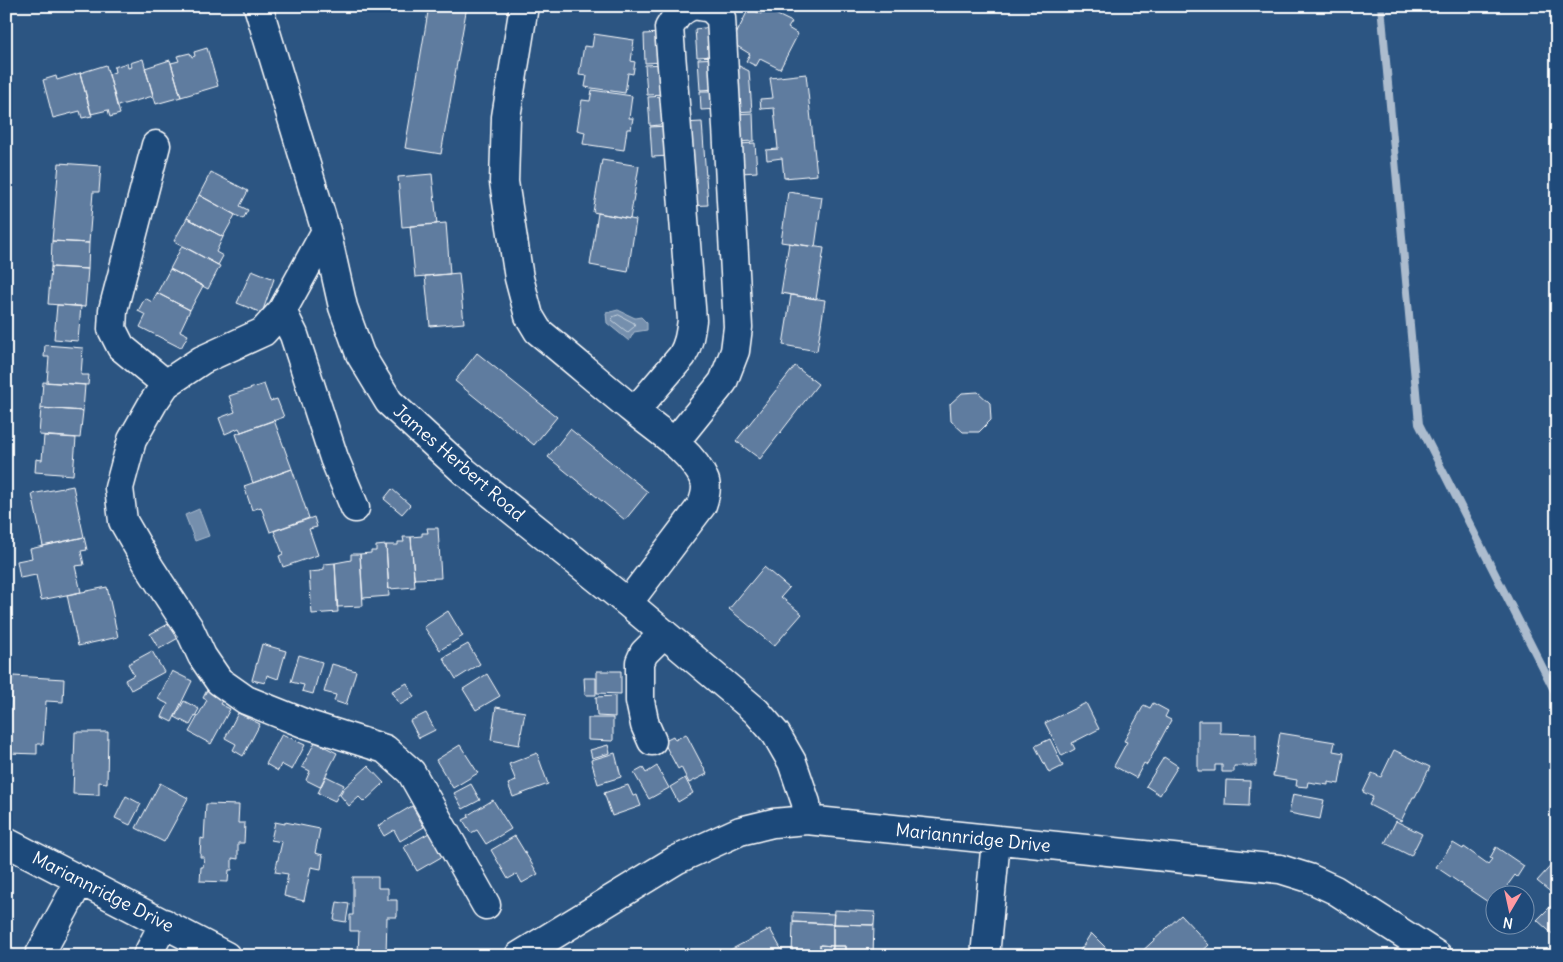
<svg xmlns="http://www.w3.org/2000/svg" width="1563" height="962" font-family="Delius,sans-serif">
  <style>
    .water { fill: #748fad; stroke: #acbcce }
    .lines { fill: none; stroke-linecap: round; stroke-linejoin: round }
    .shore { stroke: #c7d2de; stroke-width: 1 }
    .stream { stroke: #acbcce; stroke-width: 8 }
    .building { fill: #5e7c9f; stroke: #fff }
    .minor-casing { stroke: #fff; stroke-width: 31 }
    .minor { stroke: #1f4a7a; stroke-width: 28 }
    .labels { text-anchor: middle; stroke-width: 4; stroke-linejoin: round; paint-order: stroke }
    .street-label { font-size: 18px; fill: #fff; stroke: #1f4a7a }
  </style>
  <rect width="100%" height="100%" fill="#2c5582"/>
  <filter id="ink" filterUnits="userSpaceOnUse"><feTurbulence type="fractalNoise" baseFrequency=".02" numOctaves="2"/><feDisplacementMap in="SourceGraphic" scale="10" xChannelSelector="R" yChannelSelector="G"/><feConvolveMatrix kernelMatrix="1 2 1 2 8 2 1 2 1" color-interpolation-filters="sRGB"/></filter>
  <g filter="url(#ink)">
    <!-- water -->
    <path class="water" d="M618,310L635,318L641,317L647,323V330L634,332L629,341L607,323L606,313Z
      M199,509L209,536L195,541L185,515Z"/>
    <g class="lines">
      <!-- shore -->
      <path class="shore" d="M619,315L634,323L635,326L628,332L626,331L612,320L613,317Z"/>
      <!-- stream -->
      <path class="stream" d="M1381,6L1419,424L1557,696"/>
    </g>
    <!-- building -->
    <path class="building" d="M429,6H467L441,154L405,148Z
      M749,8L761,14L763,8L792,22L788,28L798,34L780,69L760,59L756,66L746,61L750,54L732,43Z
      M713,27L715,56L697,57L695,29Z
      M661,33L663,62L645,63L644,34Z
      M594,34L634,40L631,61L635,62L633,74L628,73L625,93L585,87L587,76L579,75L584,46L592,47Z
      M207,48L218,86L181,97L171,63L179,61L177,56L190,53L192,57L195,56L194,52Z
      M715,58L717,89L700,90L698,59Z
      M143,59L153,96L117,106L109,74L115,72L114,67L127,63L128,68L132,67L130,63Z
      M170,60L181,97L156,104L145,68Z
      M731,62L749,71L752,111L735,112Z
      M664,64L666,94L647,95L645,65Z
      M106,65L120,114L110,117L108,110L91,114L80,73Z
      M80,73L92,116L82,118L80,111L53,118L43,80L56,76L57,80Z
      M806,74L817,175L784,178L782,158L767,160L766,150L778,149L774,108L761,109L760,99L773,98L770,78Z
      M592,90L632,96L629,118H633L631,129H627L624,150L583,144L585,132L577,130L582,100L590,101Z
      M700,91H717L718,109L701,110Z
      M665,96L668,124L650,126L648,97Z
      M753,113L754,141L737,142L735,114Z
      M702,122L708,205L689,206L683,123Z
      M667,126L670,156L652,157L650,127Z
      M755,143L757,172L741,173L739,144Z
      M602,160L639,166L630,219L593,212Z
      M59,163L101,166L99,192H93L89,243L52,241Z
      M211,172L248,191L240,206L248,210L243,219L199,195Z
      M432,174L437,224L402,227L398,177Z
      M788,192L822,197L815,247L781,242Z
      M199,195L235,215L223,237L187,218Z
      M598,213L636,220L628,272L590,265Z
      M187,218L223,237L216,252L223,256L218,265L174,241Z
      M446,223L450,274L415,277L410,226Z
      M52,241L89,243L88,269L51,267Z
      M789,243L824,248L816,299L781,293Z
      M182,246L220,266L208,289L170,269Z
      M51,267L88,269L85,307L48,304Z
      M170,269L203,286L190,310L157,293Z
      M252,270L274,279L262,313L237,303Z
      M459,273L464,323L430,326L425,276Z
      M157,293L190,310L180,331L188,335L181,348L140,327L146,315L138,311L145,298L152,302Z
      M791,295L825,300L817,351L783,345Z
      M57,305L81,306L78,341L54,339Z
      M45,345L83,348L81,375H89L88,385L47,382L49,357H44Z
      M477,353L557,417L534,445L455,381Z
      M795,366L818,384L760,459L736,441Z
      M43,382L85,385L83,411L41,408Z
      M264,384L270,401L277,399L284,417L241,432L239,428L225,434L219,418L235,412L229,396Z
      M978,392L990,403L991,420L979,432H963L951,421L950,404L962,393Z
      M41,408L83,411L80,438L39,435Z
      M274,420L292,469L253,483L236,434Z
      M570,429L648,492L625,520L548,457Z
      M44,436L76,438L73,475L35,472L36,459L42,460Z
      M292,469L309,518L270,532L261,507L252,510L244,486Z
      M73,486L84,537L43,546L32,494Z
      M392,489L410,505L402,514L384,499Z
      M314,517L317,527L309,529L318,555L283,567L279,556L283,554L274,531Z
      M427,528H438L441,578L414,579L411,537L422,536V533H428Z
      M84,537L87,550L81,551L84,565L75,566L81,592L41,600L36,575L20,578L17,561L32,558L30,549Z
      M403,537H411L415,587L389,589L386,545H398V542H404Z
      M386,545L389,596L363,598L360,554L371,553V551H376V546Z
      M351,554H360L363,606L337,607L335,563L351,560Z
      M335,563L338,612L312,614L309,572L320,571V570L324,569V564Z
      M764,567L789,588L781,597L802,614L774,646L729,609Z
      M107,587L118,637L78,646L67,595Z
      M448,611L463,636L440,650L424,627Z
      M172,622L180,637L159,649L150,634Z
      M262,644L286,651L278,679L267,675L265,683L252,680Z
      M468,644L480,664L456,679L443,658Z
      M152,651L164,672L131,690L125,680L134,675L128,664Z
      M299,655L322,662L313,694L302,691L304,685L291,682Z
      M332,664L356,671L346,705L334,701L336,695L324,692Z
      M172,671L192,681L172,722L162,717L168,704L158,699Z
      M597,671H621V694L597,693Z
      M487,674L500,696L476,710L463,689Z
      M13,676L64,679L63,702L46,701L43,744H37V754L9,753L10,743H6V717H10Z
      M584,678H596V695H585Z
      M407,683L414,697L400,705L392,691Z
      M207,690L223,699L220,704L230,709L211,744L189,732L207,700L203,698Z
      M615,696V717L597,716L596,697Z
      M184,701L199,709L190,725L175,717Z
      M1086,703L1099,729L1072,743L1075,749L1062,756L1045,723Z
      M1153,703L1168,711L1165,717L1171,720L1147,765L1144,763L1136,778L1114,766L1127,742L1124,741L1144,705L1150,708Z
      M496,707L525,712L519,745L491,740Z
      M238,713L260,724L243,756L233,750L236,744L225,738Z
      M426,713L435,730L419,738L410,721Z
      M588,718H613V741L588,740Z
      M1198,721H1220V733L1256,734V766H1234V772H1222V765H1215V771H1198Z
      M75,732H108L107,783L99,782V795L73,794Z
      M1280,733L1335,742L1333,751L1344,753L1339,784L1328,782V785L1308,782L1307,787L1296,786L1297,780L1273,776Z
      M282,734L305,745L292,770L281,764L278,771L266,764Z
      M686,734L707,774L689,783L681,767L678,769L663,741L673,736L675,740Z
      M1050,739L1063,766L1049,773L1035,746Z
      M315,742L337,753L320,787L306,780L310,771L302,767Z
      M460,745L478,773L453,788L436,760Z
      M608,745L610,753L592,758L590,750Z
      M1394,750L1430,767L1415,797H1413L1401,821L1369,805L1373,797L1363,792L1372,773L1381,777Z
      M537,753L548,784L513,797L508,784L516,781L509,764Z
      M615,753L621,777L598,784L591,760Z
      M1164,757L1178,766L1160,795L1146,786Z
      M368,766L384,783L364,802L359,797L349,806L340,795L343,789Z
      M657,766L669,788L649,799L634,773L643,768L646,773Z
      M326,776L344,785L335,801L318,793Z
      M685,778L693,793L678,802L670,787Z
      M1226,780L1250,781L1249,806L1225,805Z
      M160,783L188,798L164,842L136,828Z
      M471,784L480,800L463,809L454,793Z
      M628,785L633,796L637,795L641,806L612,816L604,793Z
      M1293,794L1324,800L1320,819L1289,813Z
      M126,796L141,804L130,825L115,818Z
      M493,800L511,829L486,844L477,830L471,833L463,820L469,817L468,815Z
      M206,804L239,805L238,823H245L244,843H238V859L232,858V870H229L228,882L200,881L201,867H203L204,857H200L201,838L204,839Z
      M412,806L424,827L400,841L394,830L384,836L378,826Z
      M1396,821L1422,834L1411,856L1385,843Z
      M275,822L285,824V822L320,829L315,853L323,855L321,869L311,867L304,901L284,896L288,874L275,872L282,842L271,840Z
      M429,833L443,856L417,871L404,847Z
      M515,836L538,874L522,883L517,874L508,879L491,850Z
      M1453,843L1463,849L1464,847L1488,864L1492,859L1490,858L1496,847L1524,866L1517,877L1515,875L1501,894H1496V903L1494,906L1436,867Z
      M1556,860L1557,890L1553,894L1537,881Z
      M353,877H378V888H388V900H397V917H387L386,954L358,953L359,931H350V915H353Z
      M1557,900V938L1537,920Z
      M337,902L349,904L346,922L334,920Z
      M834,910L875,912L874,925L833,924Z
      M793,912L834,914L833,924L793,922Z
      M1181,915L1209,945L1197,956H1137Z
      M793,922L833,924V946L820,945V956L792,955Z
      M833,924L874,925L873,956H845V946H833Z
      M770,929L785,956H719Z
      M1091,933L1114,956H1077Z
      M820,945L833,946L832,956H820Z
      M833,946H845V956H832Z"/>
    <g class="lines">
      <defs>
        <path id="minor" d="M258,6L326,231L343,307L360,354L389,402L465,472L628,603L756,711L776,734L792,762L806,803L807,820
          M524,6L506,117L504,182L519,278L529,316L538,331C570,357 601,384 633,410C656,429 691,450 704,479C708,487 705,497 702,505L628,603
          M156,145L113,310L112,329L121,347L166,384
          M326,231L282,311L263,332L202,360L166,384L153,403L132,440L119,488L123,521L150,568L189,628L202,656L219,681L246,700L306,724L385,749L411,772L486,905
          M282,311L294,335L334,458L355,508
          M635,411L682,356C689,344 690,334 692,320L669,28C675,18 679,11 691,6
          M674,443L723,382L735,351L738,327L721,18L711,8L699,6
          M652,741L645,725L640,701V662L644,653L664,633
          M6,842L226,956
          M39,956L80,880
          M147,956L164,923
          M519,956L676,860L740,831L773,823L807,820L1280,869L1309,878L1335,890L1438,956
          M985,956L996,841"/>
      </defs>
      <!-- minor casing -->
      <use href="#minor" class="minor-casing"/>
      <!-- minor -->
      <use href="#minor" class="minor"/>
    </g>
  </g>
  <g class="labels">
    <!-- street labels -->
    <g class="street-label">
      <text transform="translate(459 463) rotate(41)" y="6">James Herbert Road</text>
      <text transform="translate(973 838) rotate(6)" y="6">Mariannridge Drive</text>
      <text transform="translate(103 892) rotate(27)" y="6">Mariannridge Drive</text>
    </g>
  </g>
  <!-- margin -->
  <rect width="1563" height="962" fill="none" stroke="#1f4a7a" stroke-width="25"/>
  <rect x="12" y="12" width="1538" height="937" fill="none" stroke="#fff" stroke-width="2" filter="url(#ink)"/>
  <!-- north arrow -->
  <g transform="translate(1510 910) rotate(189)"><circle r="24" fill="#1f4a7a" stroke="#7992af"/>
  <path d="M0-4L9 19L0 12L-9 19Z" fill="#ff9aa2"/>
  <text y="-8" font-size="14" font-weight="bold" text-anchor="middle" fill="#ffffff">N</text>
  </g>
</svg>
